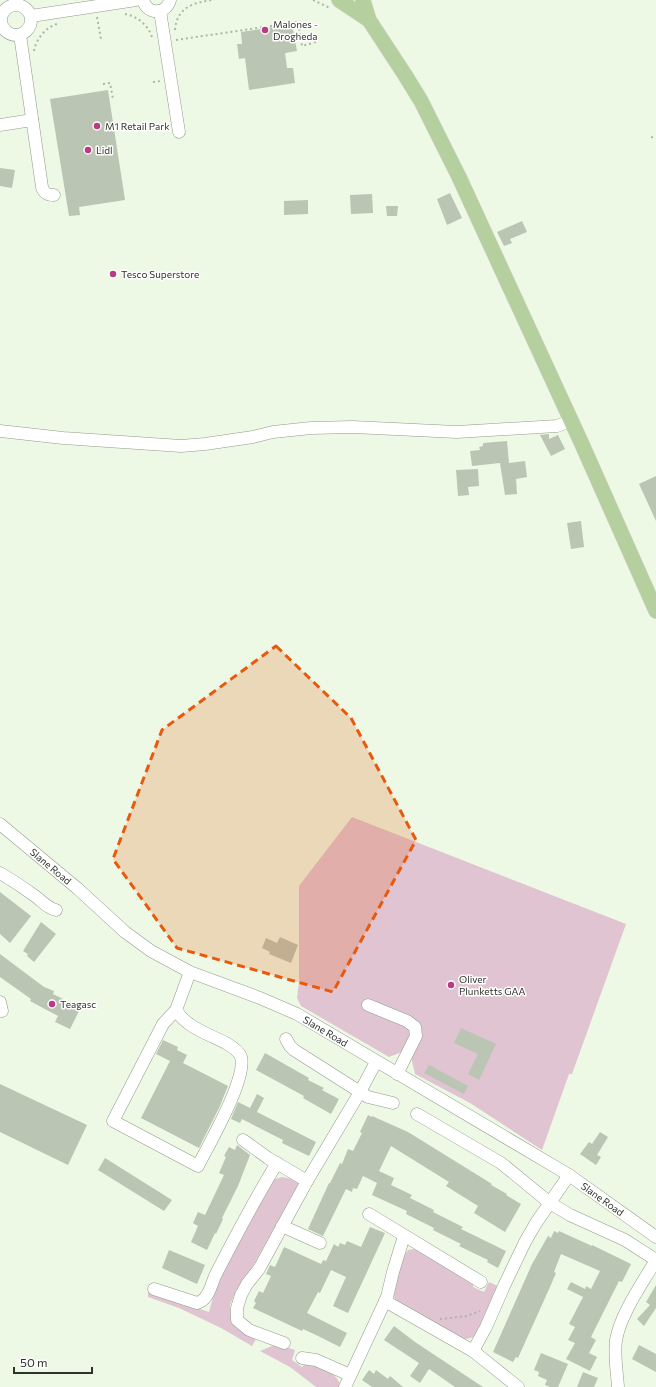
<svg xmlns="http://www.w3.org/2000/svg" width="656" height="1387" font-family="Commissioner,sans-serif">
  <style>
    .green { fill: #e1c4d1 }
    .building { fill: #bac5b3 }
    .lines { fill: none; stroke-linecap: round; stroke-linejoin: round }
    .minor-casing { stroke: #919b8a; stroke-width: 13 }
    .major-casing { stroke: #dededd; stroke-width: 16 }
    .path { stroke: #aeb7a7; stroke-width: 2; stroke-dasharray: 2 3; stroke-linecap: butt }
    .minor { stroke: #fff; stroke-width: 12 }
    .major { stroke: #b5d09e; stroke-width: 15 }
    .marked { fill: #e8590c; fill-opacity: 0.2; stroke: #e8590c; stroke-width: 3; stroke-dasharray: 8 5; stroke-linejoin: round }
    .poi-dot { fill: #bb3a84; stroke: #fff; stroke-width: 1.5 }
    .labels { text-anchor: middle; stroke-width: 3; stroke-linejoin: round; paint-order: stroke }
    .poi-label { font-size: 10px; fill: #2e332b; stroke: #fff; text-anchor: start }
    .street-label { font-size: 10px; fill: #2e332b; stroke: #fff }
  </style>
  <rect width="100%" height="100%" fill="#edf8e5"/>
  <!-- green -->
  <path class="green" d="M352,817L626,924L572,1074H569L542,1150L470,1103L415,1074L411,1057L402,1052L389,1057L301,1006L297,998L299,982V886Z
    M282,1177L297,1180L299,1183L255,1262L247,1277L236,1290L230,1305L231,1318L236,1328L256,1339L252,1346L221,1328L179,1308L148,1297V1292L209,1312L217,1283L228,1258L275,1179Z
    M414,1249L418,1250L473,1282V1287L484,1292L489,1282L498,1286L481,1327L474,1337L466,1339L461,1338L396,1301L394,1296L395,1286L404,1256L408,1250Z
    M272,1346L286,1347L295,1350L292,1360L302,1367L308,1361C319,1367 340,1373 340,1387H316L290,1367L260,1351Z"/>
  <!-- building -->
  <path class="building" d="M292,24L297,51L285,53L287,68H293L295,83L249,90L245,58L239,59L237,44H242L241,32Z
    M108,90L125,200L79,207L80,215L69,216L50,99Z
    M0,168L15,170L12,188L0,186Z
    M450,193L462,218L447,225L437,199Z
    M372,194L373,213L351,214L350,195Z
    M308,200V214L284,215V201Z
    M386,206H398L397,216H387Z
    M522,221L527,232L510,239L512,243L504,246L497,232Z
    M549,434V439L558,435L565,449L551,456L540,435Z
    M507,441L509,463L525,461L527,477L516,479L517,494L505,495L500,463L472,466L470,451L480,450L479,447L483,446V443Z
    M478,469L479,486L468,487L469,495L458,496L456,470Z
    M656,476V521L639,484Z
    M581,521L584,547L571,549L567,523Z
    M0,892L31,916L10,943L0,934Z
    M41,922L56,934L34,962L27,956L28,954L23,951Z
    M280,937L298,945L291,963L269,954L270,952L262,948L266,938L277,943Z
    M0,954L44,987L54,991L53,994L63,999L62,1001L80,1009L70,1029L55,1022L58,1016L30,1001L31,999L0,977Z
    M461,1028L496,1044L479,1080L468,1074L478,1054L454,1043Z
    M163,1040L178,1047L177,1050L187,1055L183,1063L228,1086L219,1108L199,1148L141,1118L170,1061L156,1054Z
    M265,1053L309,1078L308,1080L324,1088L322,1090L339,1099L331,1114L303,1098L304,1096L256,1070Z
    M429,1065L468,1086L464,1094L424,1073Z
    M0,1084L87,1125L68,1165L0,1132Z
    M257,1094L264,1098L257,1112L316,1142L309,1156L282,1143L283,1140L242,1119L240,1123L231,1119L238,1102L250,1108Z
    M368,1115L372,1117V1116L408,1132L492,1184L491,1185L507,1194L506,1195L521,1204L505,1232L474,1213L478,1206L446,1186L449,1182L391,1146L379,1171L394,1178L391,1185L412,1195L410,1198L434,1210L433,1212L463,1227L461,1229L506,1251L498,1268L487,1262L488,1260L459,1246L461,1244L433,1230L434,1228L406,1214L407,1211L372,1195L377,1183L363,1176L357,1189L353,1188L352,1192L346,1189L323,1236L308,1229L329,1183H330L340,1163L342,1164L348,1149L353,1151L362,1133L360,1132Z
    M600,1132L608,1137L597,1155L601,1157L596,1165L580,1154L589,1142L592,1144Z
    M237,1145L250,1155L238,1186L222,1218L223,1219L216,1234L215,1233L207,1250L191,1242L198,1226L193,1223L198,1212L205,1215L224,1175L219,1173L226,1157L224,1156L229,1147L235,1150Z
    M105,1158L172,1200L164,1211L98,1170Z
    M370,1227L385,1233L348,1313L333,1306L346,1277L331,1270L320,1293L318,1292L307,1313L347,1333L340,1347L316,1335L303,1329L302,1331L253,1308L256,1303L254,1301L259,1291L263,1293L271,1276L266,1274L270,1265L275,1267L284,1247L321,1264L323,1260L326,1261L334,1244L338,1247L340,1243L345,1245L347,1241L361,1247Z
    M554,1231L558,1233L559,1231L592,1246V1245L631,1264L622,1282L619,1281L591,1337L596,1340L589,1353L597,1357L590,1371L566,1359L575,1343L568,1340L575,1327L569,1324L583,1297L567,1289L571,1282L585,1289L586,1286L591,1289L600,1271L561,1254L554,1272L556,1273L550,1287L518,1358L516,1357L513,1362L493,1352L532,1264L548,1236L551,1238Z
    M169,1250L205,1265L197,1284L162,1268Z
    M656,1285V1308L644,1326L637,1319L650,1305L646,1302Z
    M394,1326L415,1342L483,1387H455L429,1369L420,1383L410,1376L419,1363L384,1340Z
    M639,1345L656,1354V1372L632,1359Z
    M541,1353L568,1364L558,1387H550L545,1385L547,1380L538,1376L539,1372L534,1370Z
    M369,1370L374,1374L376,1370L388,1379L390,1376L403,1387H372L362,1380Z
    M583,1372L598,1378L594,1387H577Z"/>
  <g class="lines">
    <defs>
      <g id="minor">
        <path d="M143,0C147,15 166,15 170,0"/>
        <circle cx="16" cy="20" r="15"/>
        <path d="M160,11L179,132"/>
        <path d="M31,16L136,0"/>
        <path d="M20,35L42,187C44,194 48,195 54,195"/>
        <path d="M0,125L32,120"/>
        <path d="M0,431L63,438L181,446L205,444L253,437L273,432L311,428L353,427L457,432L557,426L571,421"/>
        <path id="s1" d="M0,824L77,888L125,932L151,951L190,972L260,998L297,1014L569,1175L656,1237"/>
        <path d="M0,873C12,880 24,888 35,896C43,902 47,908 56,910"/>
        <path d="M0,1002L2,1011"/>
        <path d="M368,1005L407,1021L415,1027L416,1036L397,1074"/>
        <path d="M176,1010C186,1027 208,1034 226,1043C231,1046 239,1051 241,1057C247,1079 209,1144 198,1166L113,1121L163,1024L176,1010L190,972"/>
        <path d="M286,1039L290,1046L294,1050L368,1097L393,1103"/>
        <path d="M417,1114L501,1163L550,1203L570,1215L625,1240L656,1260"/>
        <path d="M243,1140L268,1158L307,1181"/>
        <path d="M369,1214L481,1282"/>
        <path d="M282,1226L320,1243"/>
        <path d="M154,1289L197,1303C209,1300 211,1284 216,1274C235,1237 255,1199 277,1163"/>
        <path d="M385,1301L473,1351L518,1387"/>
        <path d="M284,1343L249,1330L237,1320V1308L241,1295L247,1284L259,1269L307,1181L360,1092L376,1062"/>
        <path d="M473,1351L486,1327L504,1286L525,1242L536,1223L569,1175"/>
        <path d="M302,1358L316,1360L350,1375"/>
        <path d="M345,1387L387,1297L393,1272L404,1236"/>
        <path d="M618,1387C617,1372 614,1356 616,1340C621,1313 642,1284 656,1260"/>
      </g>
      <path id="major" d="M339,0L369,20
        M363,0L369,20L405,75L421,101L459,177L581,442L656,611"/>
    </defs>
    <!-- minor casing -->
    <use href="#minor" class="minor-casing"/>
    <!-- major casing -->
    <use href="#major" class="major-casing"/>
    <!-- path -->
    <path class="path" d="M313,0L330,8
      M125,14C137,16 148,25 152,37
      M97,17L101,39
      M175,30C177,7 193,3 212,0
      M176,40L298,22L302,46L316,42
      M34,51C36,39 46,27 57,24
      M153,82L161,81
      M103,84L110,83L113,99
      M651,137L656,138
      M440,1319L467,1316L480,1311"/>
    <!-- minor -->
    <use href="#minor" class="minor"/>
    <!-- major -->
    <use href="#major" class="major"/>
  </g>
  <!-- marked area -->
  <path class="marked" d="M276,646L351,718L416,840L333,992L177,948L113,859L162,730Z"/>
  <!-- markers -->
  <g class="poi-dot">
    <circle cx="265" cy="30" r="4"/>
    <circle cx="97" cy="126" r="4"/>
    <circle cx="88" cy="150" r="4"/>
    <circle cx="113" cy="274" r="4"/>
    <circle cx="451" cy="985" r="4"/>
    <circle cx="52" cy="1004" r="4"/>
  </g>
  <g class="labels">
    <!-- poi labels -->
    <g class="poi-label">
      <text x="273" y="28">Malones -<tspan x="273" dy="12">Drogheda</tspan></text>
      <text x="105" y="130">M1 Retail Park</text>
      <text x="96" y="154">Lidl</text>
      <text x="121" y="278">Tesco Superstore</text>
      <text x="459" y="983">Oliver<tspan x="459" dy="12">Plunketts GAA</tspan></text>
      <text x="60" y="1008">Teagasc</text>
    </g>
    <!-- street labels -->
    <g class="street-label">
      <text dy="4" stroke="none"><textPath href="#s1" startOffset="66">Slane Road</textPath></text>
      <text dy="4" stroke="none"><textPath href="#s1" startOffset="390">Slane Road</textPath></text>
      <text dy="4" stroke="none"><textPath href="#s1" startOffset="714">Slane Road</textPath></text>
    </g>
  </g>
  <!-- scale -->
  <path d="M14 1367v6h78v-6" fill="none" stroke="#2e332b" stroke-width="2"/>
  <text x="20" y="1367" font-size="12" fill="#2e332b" stroke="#ffffff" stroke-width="3" paint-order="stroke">50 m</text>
</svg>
